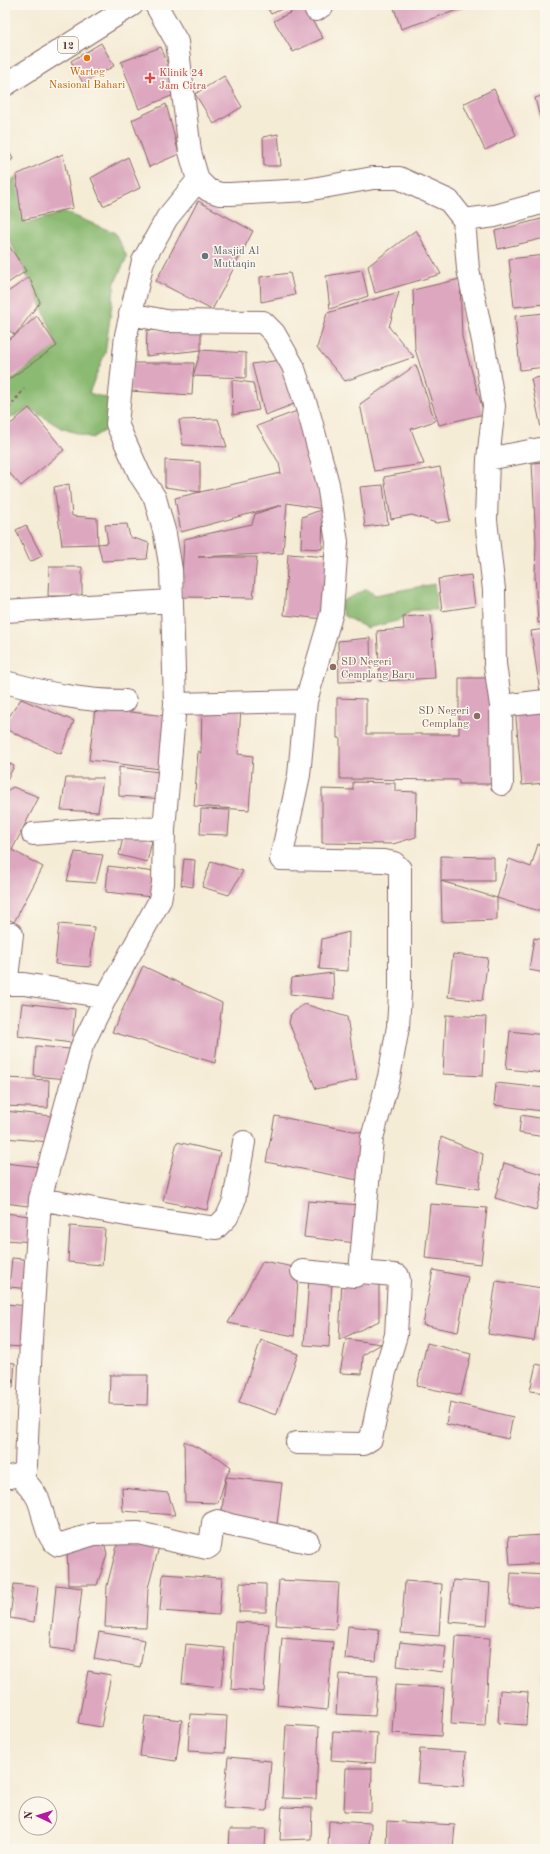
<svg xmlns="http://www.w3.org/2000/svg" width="550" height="1854" font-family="'Old Standard TT',serif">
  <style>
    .forest { fill: #8bba72; stroke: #6a6c4e }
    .building { fill: #dda7c0 }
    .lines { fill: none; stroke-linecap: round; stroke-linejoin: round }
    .street-casing { stroke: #866767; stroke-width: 24 }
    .primary-casing { stroke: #866767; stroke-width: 24 }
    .path { stroke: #866767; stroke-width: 2.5; stroke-dasharray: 3 3; stroke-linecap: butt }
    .street { stroke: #fff; stroke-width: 22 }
    .primary { stroke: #fff; stroke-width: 22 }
    .food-dot { fill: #e8710a; stroke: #fbf7ec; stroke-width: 1.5 }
    .health-dot { fill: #e0444e; stroke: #fbf7ec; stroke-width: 1.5 }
    .worship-dot { fill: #6b7280; stroke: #fbf7ec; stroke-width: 1.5 }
    .education-dot { fill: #8d6e63; stroke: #fbf7ec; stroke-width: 1.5 }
    .labels { text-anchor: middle; stroke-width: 3; stroke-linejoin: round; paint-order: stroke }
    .shield { fill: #fbf7ec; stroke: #7f6065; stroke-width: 1 }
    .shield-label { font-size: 10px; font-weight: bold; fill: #4a1f2b }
    .food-label { font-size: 11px; fill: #c56008; stroke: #fbf7ec }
    .health-label { font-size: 11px; fill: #be3a42; stroke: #fbf7ec; text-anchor: start }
    .worship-label { font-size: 11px; fill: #5b616d; stroke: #fbf7ec; text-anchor: start }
    .education-label { font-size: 11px; fill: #785e54; stroke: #fbf7ec; text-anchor: start }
  </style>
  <rect width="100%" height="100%" fill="#fbf7ec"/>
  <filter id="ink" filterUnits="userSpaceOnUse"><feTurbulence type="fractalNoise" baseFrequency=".025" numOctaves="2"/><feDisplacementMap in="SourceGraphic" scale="8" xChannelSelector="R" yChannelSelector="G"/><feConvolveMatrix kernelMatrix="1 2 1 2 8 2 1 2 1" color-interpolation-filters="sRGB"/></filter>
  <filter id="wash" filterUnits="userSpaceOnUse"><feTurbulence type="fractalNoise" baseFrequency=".012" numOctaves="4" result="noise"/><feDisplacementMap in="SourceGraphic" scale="16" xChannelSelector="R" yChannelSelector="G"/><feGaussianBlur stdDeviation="0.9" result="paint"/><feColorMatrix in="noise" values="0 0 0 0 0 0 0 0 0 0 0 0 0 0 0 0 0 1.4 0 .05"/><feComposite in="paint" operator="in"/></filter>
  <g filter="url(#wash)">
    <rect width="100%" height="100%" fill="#f5ecd6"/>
    <!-- forest -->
    <path class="forest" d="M19,176L26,224L65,212L115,233L127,257L115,282L105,353L89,393L112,400L110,427L92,438L61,428L29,408L5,421V385L57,345L40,302L5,231V184Z
      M434,584L437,610H413L397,621L367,628L344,616L339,603L367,589L375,595Z"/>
    <g id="blocks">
      <!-- building -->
      <path class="building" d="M266,5H291L271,14Z
        M393,5H467V7L401,29Z
        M303,6L323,38L293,52L274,21Z
        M101,43L114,66L83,83L71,61Z
        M161,47L179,93L139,109L121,62Z
        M224,76L242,107L214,124L195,94Z
        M494,89L516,135L485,150L463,104Z
        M545,95V134H544L535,98Z
        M166,104L179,154L149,167L132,120Z
        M278,134L281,166H264L263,137Z
        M5,143L13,159L5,164Z
        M63,154L73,208L22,220L16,175Z
        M128,157L140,188L103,206L91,178Z
        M198,201L253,231L212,310L156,281Z
        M545,218V238L498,249L495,231Z
        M416,230L441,274L375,293L368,266Z
        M5,240L26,271L5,285Z
        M545,255V304L514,307L509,259Z
        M362,270L368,296L330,309L326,276Z
        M290,273L295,295L261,302L260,277Z
        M29,277L40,302L15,335L5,327V294Z
        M460,279L462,337L484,414L439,425L415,349L413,290Z
        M399,292L389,327L414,357L345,381L317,348L327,313Z
        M545,313V367L520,370L515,316Z
        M37,316L57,346L5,382V341L14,336Z
        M147,330L201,332V350L146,356Z
        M201,350L246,353V378L193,376L192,395L130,391L132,363H194L193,376Z
        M281,360L302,401L265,415L252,364Z
        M416,365L435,421L411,429L424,464L374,471L360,404Z
        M545,376V427L541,428L531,379Z
        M232,380L253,383L259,410L233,415Z
        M29,408L64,450L21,486L5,468V429Z
        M297,411L312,455L323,509L322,549L301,548L302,517L323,509L287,503L283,553L198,557H257L253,598L181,597L184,539L252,524L255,514L282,505L181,532L175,498L281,473L279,463L257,426Z
        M218,419L227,447L183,445L179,420Z
        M165,460L200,462V492L165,487Z
        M545,462V622L538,623L535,576L536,542L532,463Z
        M440,467L450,521L436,523L412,515L391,519L384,477Z
        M69,484L72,516L97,518L98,544L62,545L54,487Z
        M383,485L388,524L365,527L360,487Z
        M127,524L130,537L149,543L147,559L102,561L98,544L108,543L105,525Z
        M26,525L42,556L30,562L16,530Z
        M288,554L329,557L324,619L284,615Z
        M49,567H82V596H48Z
        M471,575L475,606L442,611L438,579Z
        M431,615L435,678L380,681L377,631L404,629L403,617Z
        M545,629V691L540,692L531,631Z
        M370,638L371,681L339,682L338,641Z
        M459,678H494L495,784H459V780L340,779V738H337V698L366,699V734H459Z
        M21,699L74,721L61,754L5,729V717L8,718Z
        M545,704V783L522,785L515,707Z
        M202,705L241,707L238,754L253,756L249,810L194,806L198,751L201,753Z
        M95,708L166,716L160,769L89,760Z
        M5,761L14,766L5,784Z
        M119,767L167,773L164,799L119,796Z
        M66,778H103L98,812L61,810Z
        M353,782L395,783V791L417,792L416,837L393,844L322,843V789L353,790Z
        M13,787L39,797L12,850L43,867L14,922L5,917V792Z
        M201,809L230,810L228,835L200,834Z
        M125,829L152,841L147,862L119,855Z
        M538,844L545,846V913L497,898V920L442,922L441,881L497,898L509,859L531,867Z
        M75,852L103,855L96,883L67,881Z
        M441,856L494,857V881H441Z
        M184,859L195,860L193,887L181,885Z
        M211,861L243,871L229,895L202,887Z
        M108,866L155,872L152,897L106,892Z
        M59,924L94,927L90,967L55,964Z
        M349,932L348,971L319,969L322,939Z
        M534,938L545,940V973L529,970Z
        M453,954L488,958L482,1001L448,997Z
        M143,966L222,1003L215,1063L112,1032Z
        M333,973L334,999L290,994L292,978Z
        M22,1003L75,1009L72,1043L18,1036Z
        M304,1004L347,1017L357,1080L316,1089L289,1023L291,1014Z
        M446,1015L486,1017L483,1076L443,1074Z
        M510,1031L545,1035V1073L506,1069Z
        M36,1046L70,1049L68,1079L34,1076Z
        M5,1078L49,1080L48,1108L5,1106Z
        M496,1083L545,1088L542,1111L494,1105Z
        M5,1111L52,1116L50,1142L5,1138Z
        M521,1115L545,1119V1137L519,1133Z
        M275,1116L364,1133L358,1180L266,1162Z
        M441,1137L483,1154L479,1189L435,1183Z
        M177,1142L220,1152L207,1210L163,1201Z
        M5,1163L41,1167L36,1207L5,1203Z
        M504,1163L545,1175L536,1210L495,1198Z
        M308,1201L360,1205L356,1243L304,1237Z
        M430,1204L487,1208L481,1264L425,1258Z
        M5,1213L38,1217L34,1242L5,1240Z
        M70,1226L105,1229L102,1265L68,1262Z
        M12,1258L33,1260L31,1289L9,1287Z
        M263,1261L299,1268L294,1336L228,1323Z
        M433,1270L468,1277L458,1332L423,1325Z
        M332,1277L329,1347L304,1345L309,1279Z
        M342,1279L379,1285V1321L339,1340Z
        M496,1281L542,1288L534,1341L488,1334Z
        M5,1304L29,1306L25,1347L5,1346Z
        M346,1339L381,1344L363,1355L362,1374L340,1373Z
        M261,1340L298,1354L276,1415L239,1402Z
        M427,1343L471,1354L461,1395L417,1386Z
        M5,1362L15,1363L13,1388L5,1387Z
        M536,1364L545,1366V1393L530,1391Z
        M110,1375H148L147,1405L109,1404Z
        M450,1402L513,1417L508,1439L446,1424Z
        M184,1441L219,1458L231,1467L226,1477L282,1483L277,1524L221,1518L226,1477L218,1503L185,1502Z
        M122,1488L168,1493L175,1515L123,1511Z
        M545,1535V1563L510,1565L508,1537Z
        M103,1538L107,1554L97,1585H68L67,1543Z
        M118,1542L160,1543L148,1588L146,1628L105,1627L107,1586Z
        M511,1573L545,1575V1607L509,1605Z
        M163,1574L222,1578L219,1615L160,1611Z
        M279,1580L339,1583L336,1629L276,1625Z
        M453,1580L490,1583L487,1625L449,1622Z
        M405,1581L442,1584L439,1636L401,1633Z
        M240,1583L266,1584V1612H239Z
        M14,1584L38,1587L34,1622L10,1618Z
        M56,1585L82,1588L75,1651L50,1648Z
        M235,1622L269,1624L264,1692L231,1689Z
        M348,1626L379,1629L376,1661L345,1659Z
        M99,1632L145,1640L140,1667L94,1659Z
        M456,1636L490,1638L485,1726L451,1724Z
        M282,1638L333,1642L327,1710L277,1705Z
        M400,1642L446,1647L443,1672L397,1666Z
        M186,1644L225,1648L221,1687L182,1683Z
        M88,1671L111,1675L101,1727L78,1723Z
        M339,1674L378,1676L375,1716L336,1714Z
        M541,1680H545V1719H544Z
        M395,1685L444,1688L441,1736L392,1733Z
        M500,1690L528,1692L526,1725L498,1723Z
        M190,1714L227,1716L225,1753L188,1751Z
        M145,1716L182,1720L176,1761L140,1756Z
        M286,1725L319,1727L316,1799L282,1798Z
        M333,1731L377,1733L375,1763L331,1760Z
        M420,1749L466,1752L464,1786L417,1783Z
        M228,1757L271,1761L267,1811L223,1808Z
        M346,1768H372L371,1812L344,1811Z
        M282,1807L312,1808L311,1839L280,1840Z
        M329,1821L371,1823L370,1849L328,1848Z
        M387,1821L455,1825L453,1849H386Z
        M230,1829H266L265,1849H229Z"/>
    </g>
  </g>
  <g filter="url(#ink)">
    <use href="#blocks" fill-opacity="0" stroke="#866767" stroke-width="1"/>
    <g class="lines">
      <defs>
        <path id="street" d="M156,5L177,42L190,152L198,180L208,190L220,194H230L307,190L373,178H399L449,201L464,220L468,269L483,341L494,406L488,459L486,520L494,590L495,664L501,706L502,784
          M316,10L323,5
          M464,220L495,216L545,202
          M130,314L166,321L263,322L274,333L293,366L310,417L328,484L337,542L332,612L306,701
          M488,459L545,448
          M5,611L171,601
          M5,682C47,693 81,701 125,701
          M175,704L306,701L299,775L281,859L384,861L394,863L400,869V993L398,1027L389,1077L372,1138L360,1272L355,1276L302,1271
          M501,706L545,701
          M33,834L113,828L164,829
          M12,934L7,978L10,984H24L106,997
          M40,1199L132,1216L216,1228L227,1217L234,1201L244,1142
          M297,1443L363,1444L371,1439L385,1372L396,1335L399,1280L398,1276L394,1275L360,1272
          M18,1475C26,1482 33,1489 38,1499C45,1514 44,1536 58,1545L94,1534L138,1533L207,1548L210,1546L213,1523L218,1521L230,1525L308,1542
          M5,1478L18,1475L25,1471L26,1465L31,1340L40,1199L82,1046L106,997L160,900L163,883L164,829L175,704L171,570L165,534L155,498L140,475L117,424L126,335L143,261L167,218L198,180"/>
        <path id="primary" d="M5,85L132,5"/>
      </defs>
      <!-- street casing -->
      <use href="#street" class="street-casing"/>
      <!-- primary casing -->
      <use href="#primary" class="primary-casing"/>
      <!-- path -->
      <path class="path" d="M5,413L24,389"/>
      <!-- street -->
      <use href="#street" class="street"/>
      <!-- primary -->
      <use href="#primary" class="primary"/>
    </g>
  </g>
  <!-- markers -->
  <circle class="food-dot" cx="87" cy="58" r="4"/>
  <path class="health-dot" d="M148 72h4v4h4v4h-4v4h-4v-4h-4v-4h4z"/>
  <circle class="worship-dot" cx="205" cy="256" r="4"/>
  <g class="education-dot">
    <circle cx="333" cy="667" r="4"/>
    <circle cx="477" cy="716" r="4"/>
  </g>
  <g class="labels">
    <!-- shield labels -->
    <rect class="shield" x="58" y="37" width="20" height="16" rx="3"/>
    <g class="shield-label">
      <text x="68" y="49">12</text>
    </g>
    <!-- food labels -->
    <g class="food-label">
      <text x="87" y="75">Warteg<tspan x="87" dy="13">Nasional Bahari</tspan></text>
    </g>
    <!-- health labels -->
    <g class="health-label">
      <text x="159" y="76">Klinik 24<tspan x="159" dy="13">Jam Citra</tspan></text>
    </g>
    <!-- worship labels -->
    <g class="worship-label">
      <text x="213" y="254">Masjid Al<tspan x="213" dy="13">Muttaqin</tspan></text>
    </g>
    <!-- education labels -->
    <g class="education-label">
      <text x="341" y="665">SD Negeri<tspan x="341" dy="13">Cemplang Baru</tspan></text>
      <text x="469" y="714" text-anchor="end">SD Negeri<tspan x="469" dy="13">Cemplang</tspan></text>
    </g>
  </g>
  <!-- margin -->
  <rect width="550" height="1854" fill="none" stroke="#fbf7ec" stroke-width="20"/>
  <!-- north arrow -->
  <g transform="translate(38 1816) rotate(274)"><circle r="19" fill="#fbf7ec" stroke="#b4a19f"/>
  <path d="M0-3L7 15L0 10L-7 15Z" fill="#b5179e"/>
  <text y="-6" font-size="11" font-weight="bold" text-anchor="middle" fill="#4a1f2b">N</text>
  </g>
</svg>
